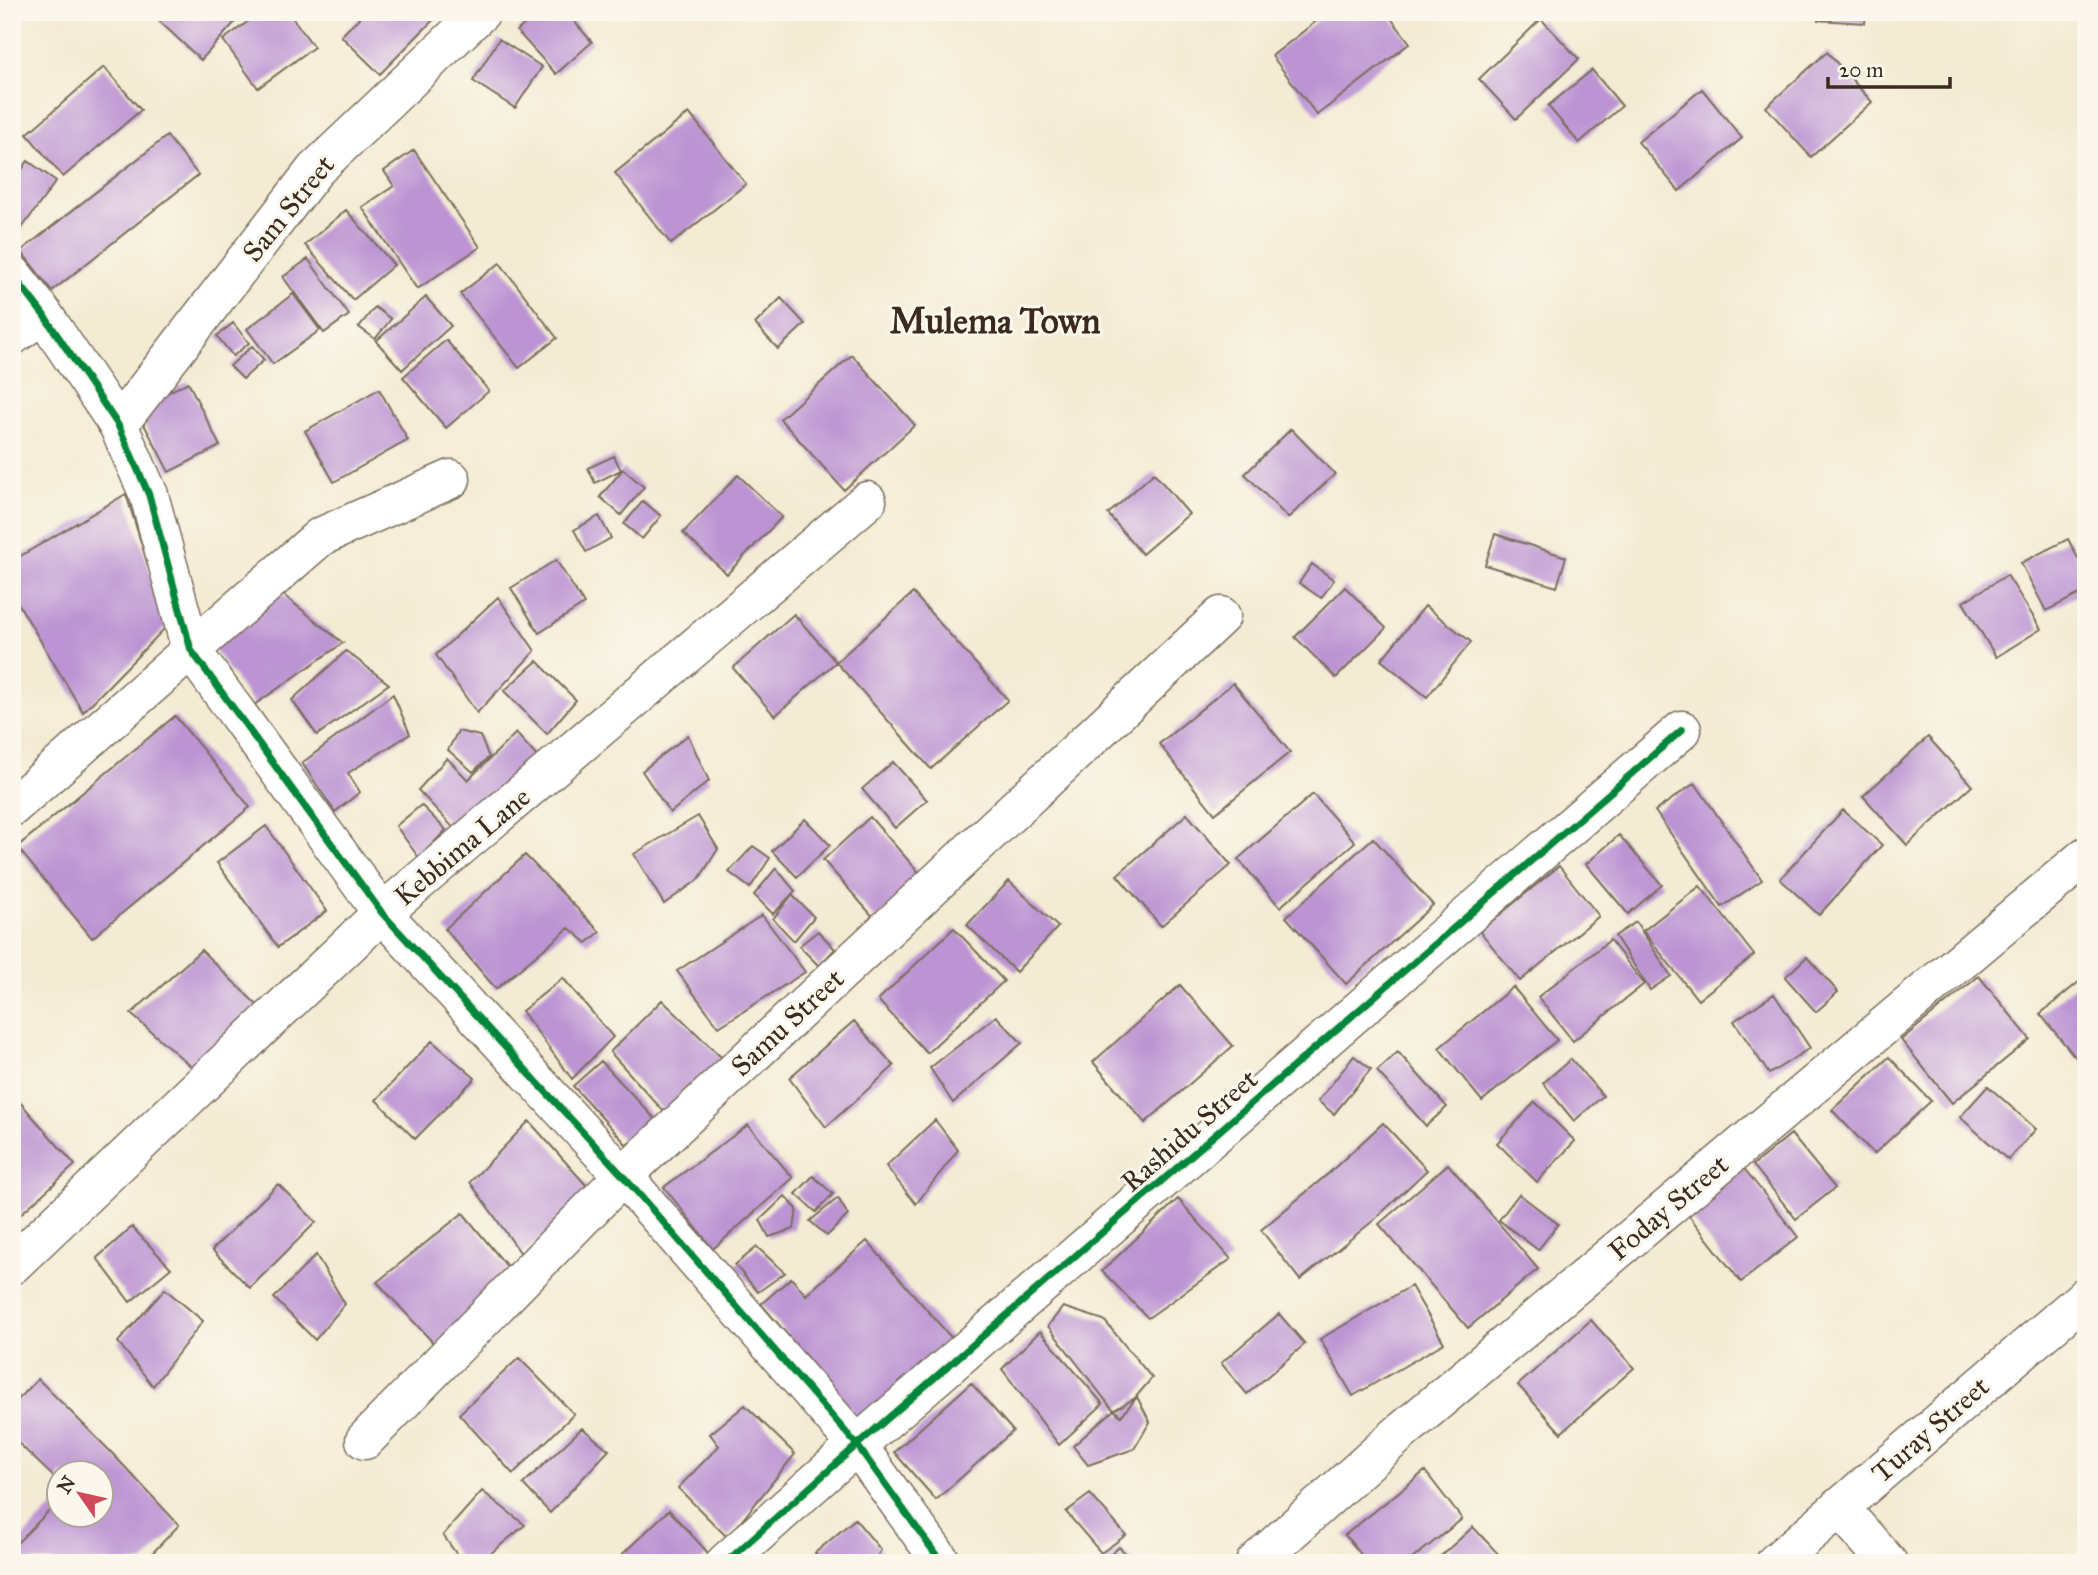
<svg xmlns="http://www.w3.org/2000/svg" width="2098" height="1575" font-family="'IM FELL Great Primer',serif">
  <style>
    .building { fill: #bc94d3 }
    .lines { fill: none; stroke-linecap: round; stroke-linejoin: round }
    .street-casing { stroke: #7b6e5d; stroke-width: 41 }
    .street { stroke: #fff; stroke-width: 38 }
    .cycleway-casing { stroke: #fbf7ec; stroke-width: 11 }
    .cycleway { stroke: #00873e; stroke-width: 7 }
    .labels { text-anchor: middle; stroke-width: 6; stroke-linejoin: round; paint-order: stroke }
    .street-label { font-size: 28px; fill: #3b2a1e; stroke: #fbf7ec }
    .district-label { font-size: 35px; font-weight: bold; fill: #3b2a1e; stroke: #fbf7ec }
  </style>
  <rect width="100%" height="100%" fill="#fbf7ec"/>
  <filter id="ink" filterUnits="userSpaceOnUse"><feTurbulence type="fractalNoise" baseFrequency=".0143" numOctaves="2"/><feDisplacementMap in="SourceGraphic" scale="14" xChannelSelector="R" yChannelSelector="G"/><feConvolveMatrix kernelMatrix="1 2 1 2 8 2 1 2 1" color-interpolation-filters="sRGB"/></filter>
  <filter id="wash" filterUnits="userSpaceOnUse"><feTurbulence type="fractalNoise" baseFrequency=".00686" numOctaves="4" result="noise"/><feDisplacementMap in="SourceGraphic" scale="28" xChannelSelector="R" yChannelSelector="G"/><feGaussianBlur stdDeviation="1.57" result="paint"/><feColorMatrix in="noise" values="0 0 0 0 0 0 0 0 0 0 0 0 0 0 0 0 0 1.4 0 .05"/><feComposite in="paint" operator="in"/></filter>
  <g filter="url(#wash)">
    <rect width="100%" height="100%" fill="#f3ebd3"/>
    <g id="blocks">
      <!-- building -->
      <path class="building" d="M167,12H244L201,60L159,21Z
        M261,12H288L314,47L258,88L223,40Z
        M365,12H441L380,74L341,36Z
        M538,12H566L592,42L556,74L517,31Z
        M1328,12H1386L1410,43L1317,115L1272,56Z
        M1818,12H1866L1865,23L1818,20Z
        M1541,19L1579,59L1516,119L1479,79Z
        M499,39L542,67L515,108L473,81Z
        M1827,52L1872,102L1811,157L1766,107Z
        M104,67L141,110L63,177L27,134Z
        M1592,70L1622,106L1579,143L1548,106Z
        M1702,89L1742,138L1679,191L1638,142Z
        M689,113L746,184L671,244L615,173Z
        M167,136L198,175L52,291L21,251Z
        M414,150L480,247L417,289L362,207L394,186L384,171Z
        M28,161L56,181L19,232L12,227V183Z
        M346,210L394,265L353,300L305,245Z
        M308,259L349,315L324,333L283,277Z
        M500,263L557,338L519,368L460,294Z
        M293,294L320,330L273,364L247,329Z
        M426,297L451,326L402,370L376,341Z
        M781,298L805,324L778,349L755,324Z
        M375,307L391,319L375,339L359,327Z
        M233,323L249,343L233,356L217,336Z
        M446,340L489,391L446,428L403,377Z
        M252,346L264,360L243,379L230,366Z
        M852,355L915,425L844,490L780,419Z
        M188,382L220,446L169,472L136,409Z
        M379,389L408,440L334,482L305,431Z
        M1291,429L1335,474L1288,518L1245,474Z
        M614,456L621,470L595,483L588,468Z
        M623,469L644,487L621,515L600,497Z
        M1154,473L1189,514L1142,554L1108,514Z
        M738,475L782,517L727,574L683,533Z
        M126,494L167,626L83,712L12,593V561Z
        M643,501L661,516L642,539L624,524Z
        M599,516L611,538L586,552L574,530Z
        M1495,534L1566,557L1557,587L1485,565Z
        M2068,539L2086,574V591L2046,611L2021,563Z
        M556,560L584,604L539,633L511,588Z
        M1312,564L1334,580L1321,598L1299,583Z
        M2007,575L2041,629L1996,657L1963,602Z
        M1345,587L1386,628L1336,678L1295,637Z
        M276,589L343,643L254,705L211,645Z
        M913,593L1008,700L931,769L836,662Z
        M498,597L535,651L477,713L436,655Z
        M1425,606L1471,642L1427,697L1381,660Z
        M794,614L836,662L775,716L733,668Z
        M346,651L389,684L317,735L292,700Z
        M537,661L576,700L547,734L504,691Z
        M1233,683L1290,752L1215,814L1159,744Z
        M393,694L410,734L348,773L360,792L335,812L302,763Z
        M175,716L250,807L92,938L17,847Z
        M458,731L480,736L489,757L473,772L448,750Z
        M516,733L547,768L461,836L418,790L447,758L468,780Z
        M688,735L709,781L670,813L642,771Z
        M1928,737L1972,786L1907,845L1863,796Z
        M893,762L927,800L895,828L862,789Z
        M1695,783L1762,880L1722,907L1655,811Z
        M1313,794L1355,842L1280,907L1238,859Z
        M421,805L446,830L419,858L396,826Z
        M1843,810L1882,845L1819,915L1780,879Z
        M1187,814L1231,865L1161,926L1117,875Z
        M698,816L718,849L699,879L664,904L634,854Z
        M870,817L923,877L876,920L823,860Z
        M805,819L830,845L797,877L772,851Z
        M266,826L327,911L278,947L217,863Z
        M1619,835L1662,885L1628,914L1586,864Z
        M1373,838L1433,905L1346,984L1286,917Z
        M753,846L770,858L750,888L729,872Z
        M525,855L600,932L587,943L569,928L496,989L445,929Z
        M1559,866L1599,916L1520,981L1480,931Z
        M776,868L795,891L773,914L754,895Z
        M1009,881L1058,927L1016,972L967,925Z
        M1700,886L1754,955L1698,1000L1643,931Z
        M792,895L814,917L794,941L773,919Z
        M762,915L805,972L719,1027L677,971Z
        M1636,922L1671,976L1650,990L1615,936Z
        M954,928L1004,981L927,1053L878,1000Z
        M818,931L835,949L819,966L799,946Z
        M1610,940L1644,984L1573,1041L1538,997Z
        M201,950L258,1006L194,1069L131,1014Z
        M1807,957L1838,992L1816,1012L1785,977Z
        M1979,976L2030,1039L1952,1103L1901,1040Z
        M2086,976V1051L2077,1059L2040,1014Z
        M563,978L613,1037L572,1079L522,1011Z
        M1180,985L1233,1046L1145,1123L1093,1062Z
        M1513,987L1557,1040L1482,1101L1439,1048Z
        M1774,994L1810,1048L1769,1074L1734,1021Z
        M662,1000L723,1059L666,1114L610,1052Z
        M996,1016L1022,1043L953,1103L930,1068Z
        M854,1021L894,1066L826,1127L789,1078Z
        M432,1041L475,1078L415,1139L376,1100Z
        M1398,1052L1447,1107L1426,1126L1377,1071Z
        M1354,1056L1371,1069L1334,1114L1318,1101Z
        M1889,1057L1931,1101L1874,1154L1832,1110Z
        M1571,1059L1603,1096L1574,1121L1543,1083Z
        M601,1061L656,1120L627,1145L573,1086Z
        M1988,1086L2036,1129L2008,1160L1960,1117Z
        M12,1093L75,1165L12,1222Z
        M1535,1102L1575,1141L1537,1182L1497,1143Z
        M935,1120L958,1150L916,1204L886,1166Z
        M529,1121L594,1194L522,1255L470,1182Z
        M1383,1123L1427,1170L1374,1220L1300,1280L1261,1230L1329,1173Z
        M748,1125L793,1178L713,1249L664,1187Z
        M1791,1134L1835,1188L1796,1219L1753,1165Z
        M1448,1164L1538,1269L1468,1328L1379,1224Z
        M1743,1167L1798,1237L1741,1282L1686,1212Z
        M813,1176L833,1194L816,1212L796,1194Z
        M278,1184L316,1222L250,1288L212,1250Z
        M1519,1194L1558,1224L1538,1250L1499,1220Z
        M785,1196L797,1209L794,1229L769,1237L760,1220Z
        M838,1198L848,1215L827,1236L810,1221Z
        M1178,1199L1231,1259L1148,1318L1102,1271Z
        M463,1213L510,1270L437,1347L377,1282Z
        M132,1227L171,1268L130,1302L97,1258Z
        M867,1241L955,1342L862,1422L761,1304L791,1278L806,1295Z
        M757,1247L785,1273L758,1292L735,1265Z
        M316,1255L345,1304L315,1340L274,1298Z
        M1411,1286L1444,1343L1353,1396L1320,1339Z
        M165,1289L203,1321L153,1386L118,1342Z
        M1063,1307L1104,1320L1152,1378L1135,1398L1114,1410L1110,1406L1048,1326Z
        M1279,1314L1305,1344L1247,1394L1221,1363Z
        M1591,1320L1634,1368L1561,1433L1518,1385Z
        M1040,1331L1103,1404L1059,1445L1002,1369Z
        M519,1358L574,1414L513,1474L459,1414Z
        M38,1379L110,1451L179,1525L143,1563L12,1561V1548L60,1500V1516H102V1474H60V1483L12,1437V1406Z
        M971,1383L1013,1431L936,1500L894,1452Z
        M1137,1397L1150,1422L1134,1449L1088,1465L1073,1446L1114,1410L1121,1416Z
        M745,1405L795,1454L728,1538L678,1488L719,1446L710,1434Z
        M582,1428L609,1450L550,1513L523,1484Z
        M1425,1471L1462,1519L1407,1563H1368L1345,1535Z
        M482,1491L525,1525L479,1563H463L443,1535Z
        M1090,1494L1126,1535L1101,1553L1066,1512Z
        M669,1510L709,1554L699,1563H613Z
        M855,1519L881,1550L873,1563H823L815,1553Z
        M1473,1527L1503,1559L1500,1563H1433Z
        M1119,1547L1136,1563H1101Z"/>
    </g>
  </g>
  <g filter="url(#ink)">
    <use href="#blocks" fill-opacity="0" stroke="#7b6e5d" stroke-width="2"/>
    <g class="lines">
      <defs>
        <path id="street" d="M12,274L43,314L118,425L149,495L191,650L382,913L623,1176L857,1445L942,1563
          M12,336L43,314
          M118,425L315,170L481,12
          M12,807L320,537L451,479
          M12,1265L382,913L867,501
          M365,1440L623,1176L1221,616
          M1839,1507L1888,1563
          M725,1563L857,1445L1682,730
          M1255,1563L1400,1433L2086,856
          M1775,1563L2086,1296"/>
      </defs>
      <!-- street casing -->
      <use href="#street" class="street-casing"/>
      <!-- street -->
      <use href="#street" class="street"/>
      <defs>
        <path id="cycleway" d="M12,274L43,314L118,425L149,495L191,650L382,913L623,1176L857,1445L942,1563
          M725,1563L857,1445L1682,730"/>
      </defs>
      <!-- cycleway casing -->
      <use href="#cycleway" class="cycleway-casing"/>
      <!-- cycleway -->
      <use href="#cycleway" class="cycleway"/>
    </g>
  </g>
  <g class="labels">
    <!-- street labels -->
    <g class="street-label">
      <text transform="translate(288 208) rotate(-51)" y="10">Sam Street</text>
      <text transform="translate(462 846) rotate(-40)" y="10">Kebbima Lane</text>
      <text transform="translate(787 1022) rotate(-43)" y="10">Samu Street</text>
      <text transform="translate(1189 1130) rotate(-41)" y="10">Rashidu Street</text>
      <text transform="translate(1668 1207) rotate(-40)" y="10">Foday Street</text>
      <text transform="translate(1930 1429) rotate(-41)" y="10">Turay Street</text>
    </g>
    <!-- district labels -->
    <g class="district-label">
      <text x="995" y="333">Mulema Town</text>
    </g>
  </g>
  <!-- margin -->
  <rect width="2098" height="1575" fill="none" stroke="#fbf7ec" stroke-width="42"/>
  <!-- north arrow -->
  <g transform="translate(80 1494) rotate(304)"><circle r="33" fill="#fbf7ec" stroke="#aea59a" stroke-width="2"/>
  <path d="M0-5L12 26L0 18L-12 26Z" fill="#d1495b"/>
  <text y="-10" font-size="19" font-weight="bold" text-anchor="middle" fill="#3b2a1e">N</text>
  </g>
  <!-- scale -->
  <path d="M1828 77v10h122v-10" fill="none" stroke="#3b2a1e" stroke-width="3.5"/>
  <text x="1839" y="77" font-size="21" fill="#3b2a1e" stroke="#fbf7ec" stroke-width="5" paint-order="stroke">20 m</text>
</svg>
